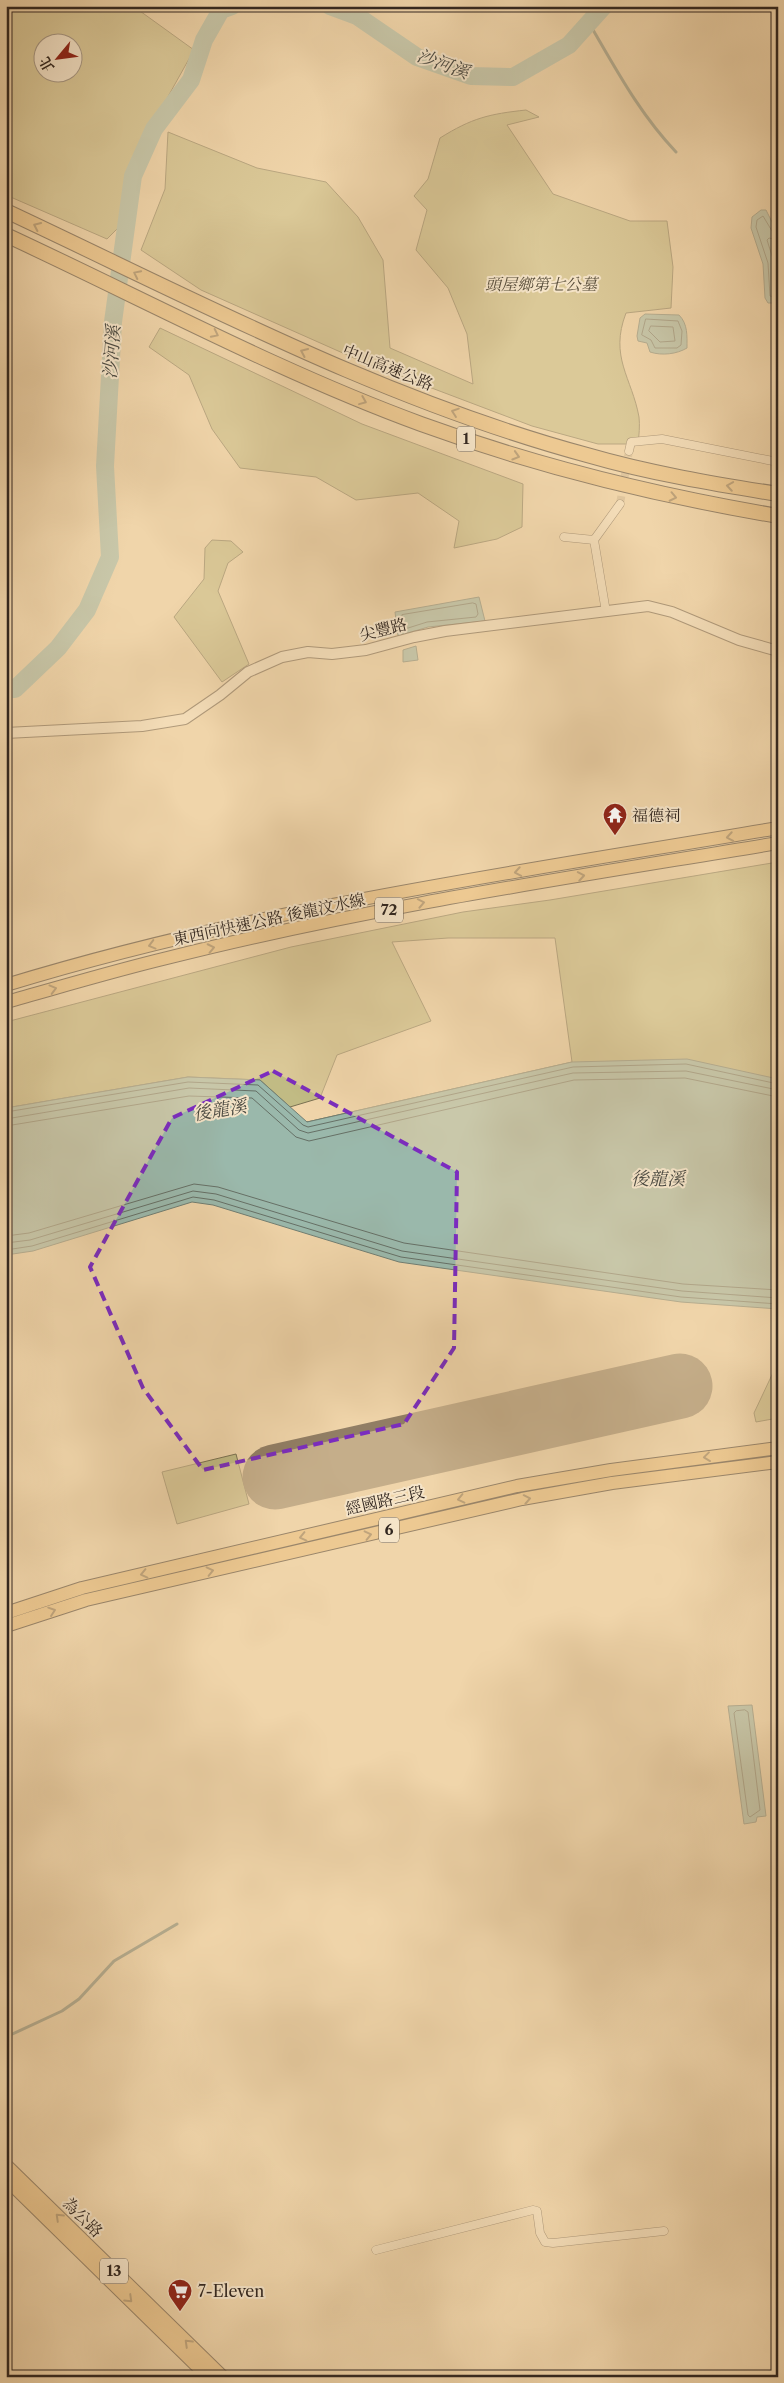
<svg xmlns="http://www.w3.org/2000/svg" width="784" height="2383" font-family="'Libre Caslon Text','Noto Serif TC',serif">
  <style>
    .green { fill: #c1bb84; stroke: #7a7152; fill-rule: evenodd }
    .water { fill: #9ab8ab; stroke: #707e73 }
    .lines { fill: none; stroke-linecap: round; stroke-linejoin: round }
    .shore { stroke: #667066; stroke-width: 1 }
    .stream { stroke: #707e73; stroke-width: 3 }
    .river { stroke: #9ab8ab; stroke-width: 18 }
    .runway { stroke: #917e65; stroke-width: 65 }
    .minor-tunnel { stroke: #cab28e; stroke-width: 8; stroke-dasharray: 8 4; stroke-linecap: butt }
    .minor-casing { stroke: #625242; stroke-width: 9 }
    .tertiary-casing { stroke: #625242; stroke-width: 12 }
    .primary-casing { stroke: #322720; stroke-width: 14 }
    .trunk-casing { stroke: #322720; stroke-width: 14 }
    .motorway-casing { stroke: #322720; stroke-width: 16 }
    .minor { stroke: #f5e4c8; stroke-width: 8 }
    .tertiary { stroke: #f5e4c8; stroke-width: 10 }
    .primary { stroke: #e8ba75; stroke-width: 12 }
    .trunk { stroke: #e8ba75; stroke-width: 12 }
    .motorway { stroke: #e8ba75; stroke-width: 14 }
    .oneway { stroke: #846946 }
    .marked { fill: none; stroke: #7b2cbf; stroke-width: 4; stroke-dasharray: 10 6; stroke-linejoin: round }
    .labels { text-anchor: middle; stroke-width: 4; stroke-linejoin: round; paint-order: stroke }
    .shield { fill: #f5e4c8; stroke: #6c6052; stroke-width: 1 }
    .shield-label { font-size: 15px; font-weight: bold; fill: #322720 }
    .park-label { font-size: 16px; font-style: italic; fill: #564c39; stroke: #f5e4c8 }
    .street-label { font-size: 16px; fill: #322720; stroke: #f5e4c8 }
    .poi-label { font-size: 16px; fill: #322720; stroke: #f5e4c8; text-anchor: start }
    .water-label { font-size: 18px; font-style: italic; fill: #4c4b43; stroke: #f5e4c8 }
  </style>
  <rect width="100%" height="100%" fill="#f0d5aa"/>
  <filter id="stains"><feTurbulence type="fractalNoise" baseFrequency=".004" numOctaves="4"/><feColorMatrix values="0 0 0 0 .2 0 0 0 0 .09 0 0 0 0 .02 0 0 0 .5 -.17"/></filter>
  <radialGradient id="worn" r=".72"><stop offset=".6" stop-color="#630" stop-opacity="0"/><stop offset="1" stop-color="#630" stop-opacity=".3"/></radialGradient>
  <!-- green -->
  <path class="green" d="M6,6H133L194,50L132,161L118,228L107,239L6,195ZM42,42H72V72H42Z
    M526,110L539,117L507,125L553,194L630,221H667L673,267L671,308L626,313C609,357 632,378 639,417C640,425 639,436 638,444H598L532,426L363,362L201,290L141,250L165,189L168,132L257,168L326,182L358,217L383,260L390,348L473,384L467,334L448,288L416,250L427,210L414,196L428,179L440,138C472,118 489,114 526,110Z
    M160,328L362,424L523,484L522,527L497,539L454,548L459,521L418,493L356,500L316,477L240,468L212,429L189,375L149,347Z
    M212,540L231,541L243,552L228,563L218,591L249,664L222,682L174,617L204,579L205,548Z
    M778,862V1241L307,1122L572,1062L555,938H448L392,942L431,1021L337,1055L320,1098L290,1107L260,1080L188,1077L6,1108V1022L291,947L463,912L550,900Z
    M778,1362V1418L756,1422L754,1413Z
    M236,1454L249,1504L177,1524L162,1472Z"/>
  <!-- water -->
  <path class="water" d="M761,210H766L778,234L776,303H768L765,298L763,264L751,228L752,217Z
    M645,314L679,315C688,324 687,336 687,348C677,354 662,356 650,352L647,343L638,341L637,336L640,318Z
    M479,597L485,621L428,627L398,636L395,612Z
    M416,646L418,660L403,662V650Z
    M687,1059L778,1079V1309L681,1302L399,1262L213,1205L192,1202L33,1251L6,1255V1108L188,1077L260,1080L307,1122L572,1062Z
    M752,1705L766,1816L757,1817L756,1822L744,1824L728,1706Z"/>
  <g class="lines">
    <!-- shore -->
    <path class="shore" d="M778,233L772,231L763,216L757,220L756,227L768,263L770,296L778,298
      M778,240L769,238L767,240L774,262L775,290L778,292
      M646,319L678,321L682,331L681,345L677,348H655L651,340L642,335Z
      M651,326L673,327L675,341L660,342L649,331Z
      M473,603L476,604L478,614L476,617L427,622L405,629L402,627V615Z
      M6,1112L188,1082L258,1085L303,1125L308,1127L573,1067L686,1064L778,1084
      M6,1119L189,1088L256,1091L299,1130L308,1133L573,1073L686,1071L778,1090
      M6,1126L189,1096L252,1098L296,1137L309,1141L574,1080L685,1078L778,1097
      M6,1236L29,1233L194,1184L218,1187L404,1243L683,1284L778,1290
      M6,1243L30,1240L193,1191L216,1194L402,1251L682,1291L778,1298
      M6,1250L32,1246L193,1197L214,1200L401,1257L681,1297L778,1304
      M745,1710L748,1712L760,1810L750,1817L748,1815L734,1713L736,1711Z"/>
    <!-- stream -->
    <path class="stream" d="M589,23C616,69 639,113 676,152
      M6,2037L62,2011L79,1999L114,1961L177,1924
      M746,2377L778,2370"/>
    <!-- river -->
    <path class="river" d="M330,6L357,16L417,57L471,76L513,77L569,45L604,6
      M6,689H15L58,648L87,610L110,557L105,466L113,322L133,176L154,129L191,80L204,40L221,10L232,6"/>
    <!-- runway -->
    <path class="runway" d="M275,1477L680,1386"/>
    <!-- minor-tunnel -->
    <path class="minor-tunnel" d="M620,504L629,451"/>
    <defs>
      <path id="minor" d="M629,451L631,442L662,439L778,462
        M564,537L594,540
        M606,612L594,540L620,504
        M376,2250L533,2210L537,2211L540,2233L545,2242L553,2243L664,2231"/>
      <path id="tertiary" d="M6,733L142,726L185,719L220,695L248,672L282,657L308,652L332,654L366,650L414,637L445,631L648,606L672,612L739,640L778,651
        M777,2377H778"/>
      <path id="primary" d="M6,1613L82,1588L517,1486L611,1470L778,1448
        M6,1626L86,1600L522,1499L612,1483L778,1462
        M6,2165L223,2377
        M6,2179L208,2377"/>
      <path id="trunk" d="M6,985C257,908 519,872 778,828
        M6,1002C60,987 113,971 167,958C368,907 574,877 778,843"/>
      <path id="motorway" d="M6,211C196,300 383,400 587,455C649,473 714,484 778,494
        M6,235C144,299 279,372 421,424C539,467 654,495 778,516"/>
    </defs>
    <!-- minor casing -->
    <use href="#minor" class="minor-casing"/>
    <!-- tertiary casing -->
    <use href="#tertiary" class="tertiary-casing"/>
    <!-- primary casing -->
    <use href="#primary" class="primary-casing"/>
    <!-- trunk casing -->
    <use href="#trunk" class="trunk-casing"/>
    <!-- motorway casing -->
    <use href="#motorway" class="motorway-casing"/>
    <!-- minor -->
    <use href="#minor" class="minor"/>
    <!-- tertiary -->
    <use href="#tertiary" class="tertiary"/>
    <!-- primary -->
    <use href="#primary" class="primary"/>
    <!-- trunk -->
    <use href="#trunk" class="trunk"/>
    <!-- motorway -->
    <use href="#motorway" class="motorway"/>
  </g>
  <!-- one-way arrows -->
  <defs><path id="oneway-chevron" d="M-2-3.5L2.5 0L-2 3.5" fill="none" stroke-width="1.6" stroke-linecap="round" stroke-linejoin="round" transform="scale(1.25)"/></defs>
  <g class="oneway">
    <use href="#oneway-chevron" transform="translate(37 226) rotate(-155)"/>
    <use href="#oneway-chevron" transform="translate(137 274) rotate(-154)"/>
    <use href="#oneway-chevron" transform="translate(215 334) rotate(26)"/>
    <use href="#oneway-chevron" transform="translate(304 352) rotate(-156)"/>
    <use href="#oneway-chevron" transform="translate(363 401) rotate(22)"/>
    <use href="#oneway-chevron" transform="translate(455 412) rotate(-161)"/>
    <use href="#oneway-chevron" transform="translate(516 456) rotate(17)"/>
    <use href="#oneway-chevron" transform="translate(730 486) rotate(-171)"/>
    <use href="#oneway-chevron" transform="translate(673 497) rotate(12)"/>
    <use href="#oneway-chevron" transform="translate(730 837) rotate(170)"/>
    <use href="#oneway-chevron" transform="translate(518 872) rotate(170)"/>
    <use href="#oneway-chevron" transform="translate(581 876) rotate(-10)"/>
    <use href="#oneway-chevron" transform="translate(421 903) rotate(-11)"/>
    <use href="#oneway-chevron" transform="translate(152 945) rotate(165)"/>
    <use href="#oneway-chevron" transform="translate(211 948) rotate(-12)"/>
    <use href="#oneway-chevron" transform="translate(53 989) rotate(-15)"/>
    <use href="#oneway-chevron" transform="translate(707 1457) rotate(173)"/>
    <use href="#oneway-chevron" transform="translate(461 1499) rotate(167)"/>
    <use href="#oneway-chevron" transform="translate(527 1499) rotate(-11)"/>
    <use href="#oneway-chevron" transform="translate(368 1535) rotate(-13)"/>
    <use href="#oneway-chevron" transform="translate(303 1537) rotate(167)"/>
    <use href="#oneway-chevron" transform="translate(210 1571) rotate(-13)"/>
    <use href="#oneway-chevron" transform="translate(144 1574) rotate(167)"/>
    <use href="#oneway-chevron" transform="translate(52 1611) rotate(-19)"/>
    <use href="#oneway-chevron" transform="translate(59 2217) rotate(-136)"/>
    <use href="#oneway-chevron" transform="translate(129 2299) rotate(44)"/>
    <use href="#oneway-chevron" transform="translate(188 2343) rotate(-136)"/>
  </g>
  <!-- marked area -->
  <path d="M0 0H784V2383H0ZM273,1071L457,1172L454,1348L404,1424L203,1470L143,1388L90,1267L172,1118Z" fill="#f0d5aa" fill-opacity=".55" fill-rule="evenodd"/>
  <path class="marked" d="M273,1071L457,1172L454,1348L404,1424L203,1470L143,1388L90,1267L172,1118Z"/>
  <!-- icons -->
  <defs>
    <symbol id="temple-pin" viewBox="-11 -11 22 30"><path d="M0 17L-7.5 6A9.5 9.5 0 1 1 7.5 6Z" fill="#8f2418" stroke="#f5e4c8"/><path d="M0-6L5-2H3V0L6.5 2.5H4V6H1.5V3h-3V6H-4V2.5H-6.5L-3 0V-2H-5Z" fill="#fff"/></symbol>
    <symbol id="supermarket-pin" viewBox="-11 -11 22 30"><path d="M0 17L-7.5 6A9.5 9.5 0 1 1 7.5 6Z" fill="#8f2418" stroke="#f5e4c8"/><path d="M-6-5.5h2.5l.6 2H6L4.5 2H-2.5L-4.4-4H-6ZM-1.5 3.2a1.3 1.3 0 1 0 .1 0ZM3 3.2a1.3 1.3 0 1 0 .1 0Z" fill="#fff"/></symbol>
  </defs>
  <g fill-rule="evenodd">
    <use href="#temple-pin" x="601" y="801" width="28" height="38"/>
    <use href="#supermarket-pin" x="166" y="2277" width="28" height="38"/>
  </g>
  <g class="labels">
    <!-- shield labels -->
    <g class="shield">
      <rect x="457" y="426.5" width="18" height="25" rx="4"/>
      <rect x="375" y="897.5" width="28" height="25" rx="4"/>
      <rect x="379" y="1517.5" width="20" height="25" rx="4"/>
      <rect x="100" y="2258.5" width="28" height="25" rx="4"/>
    </g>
    <g class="shield-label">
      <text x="466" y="444">1</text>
      <text x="389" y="915">72</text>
      <text x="389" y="1535">6</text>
      <text x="114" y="2276">13</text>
    </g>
    <!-- park labels -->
    <g class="park-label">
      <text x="541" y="290">頭屋鄉第七公墓</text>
    </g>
    <!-- street labels -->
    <g class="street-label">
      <text transform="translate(388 367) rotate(22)" y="6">中山高速公路</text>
      <text transform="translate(383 629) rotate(-14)" y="6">尖豐路</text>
      <text transform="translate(269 919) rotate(-12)" y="6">東西向快速公路 後龍汶水線</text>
      <text transform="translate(385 1500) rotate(-13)" y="6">經國路三段</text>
      <text transform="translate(83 2217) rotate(45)" y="6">為公路</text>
    </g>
    <!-- poi labels -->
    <g class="poi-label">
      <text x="632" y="821">福德祠</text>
      <text x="198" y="2297">7-Eleven</text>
    </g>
    <!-- water labels -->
    <g class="water-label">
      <text transform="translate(443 64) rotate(20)" y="6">沙河溪</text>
      <text transform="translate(112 352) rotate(-86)" y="6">沙河溪</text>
      <text transform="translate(220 1110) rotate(-9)" y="6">後龍溪</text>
      <text x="658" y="1185">後龍溪</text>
    </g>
  </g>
  <!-- margin -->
  <rect width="784" height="2383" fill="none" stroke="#f0d5aa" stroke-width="25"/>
  <rect x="8" y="8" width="769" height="2368" fill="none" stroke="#322720" stroke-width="2.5"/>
  <rect x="12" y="12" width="759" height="2358" fill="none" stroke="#322720"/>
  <!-- north arrow -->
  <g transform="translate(58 58) rotate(241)"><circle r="24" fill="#f5e4c8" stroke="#a79885"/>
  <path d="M0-4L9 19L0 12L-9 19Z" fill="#8f2418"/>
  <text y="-8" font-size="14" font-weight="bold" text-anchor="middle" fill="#322720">北</text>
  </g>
  <rect width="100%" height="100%" filter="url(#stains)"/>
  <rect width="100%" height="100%" fill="url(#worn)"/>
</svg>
